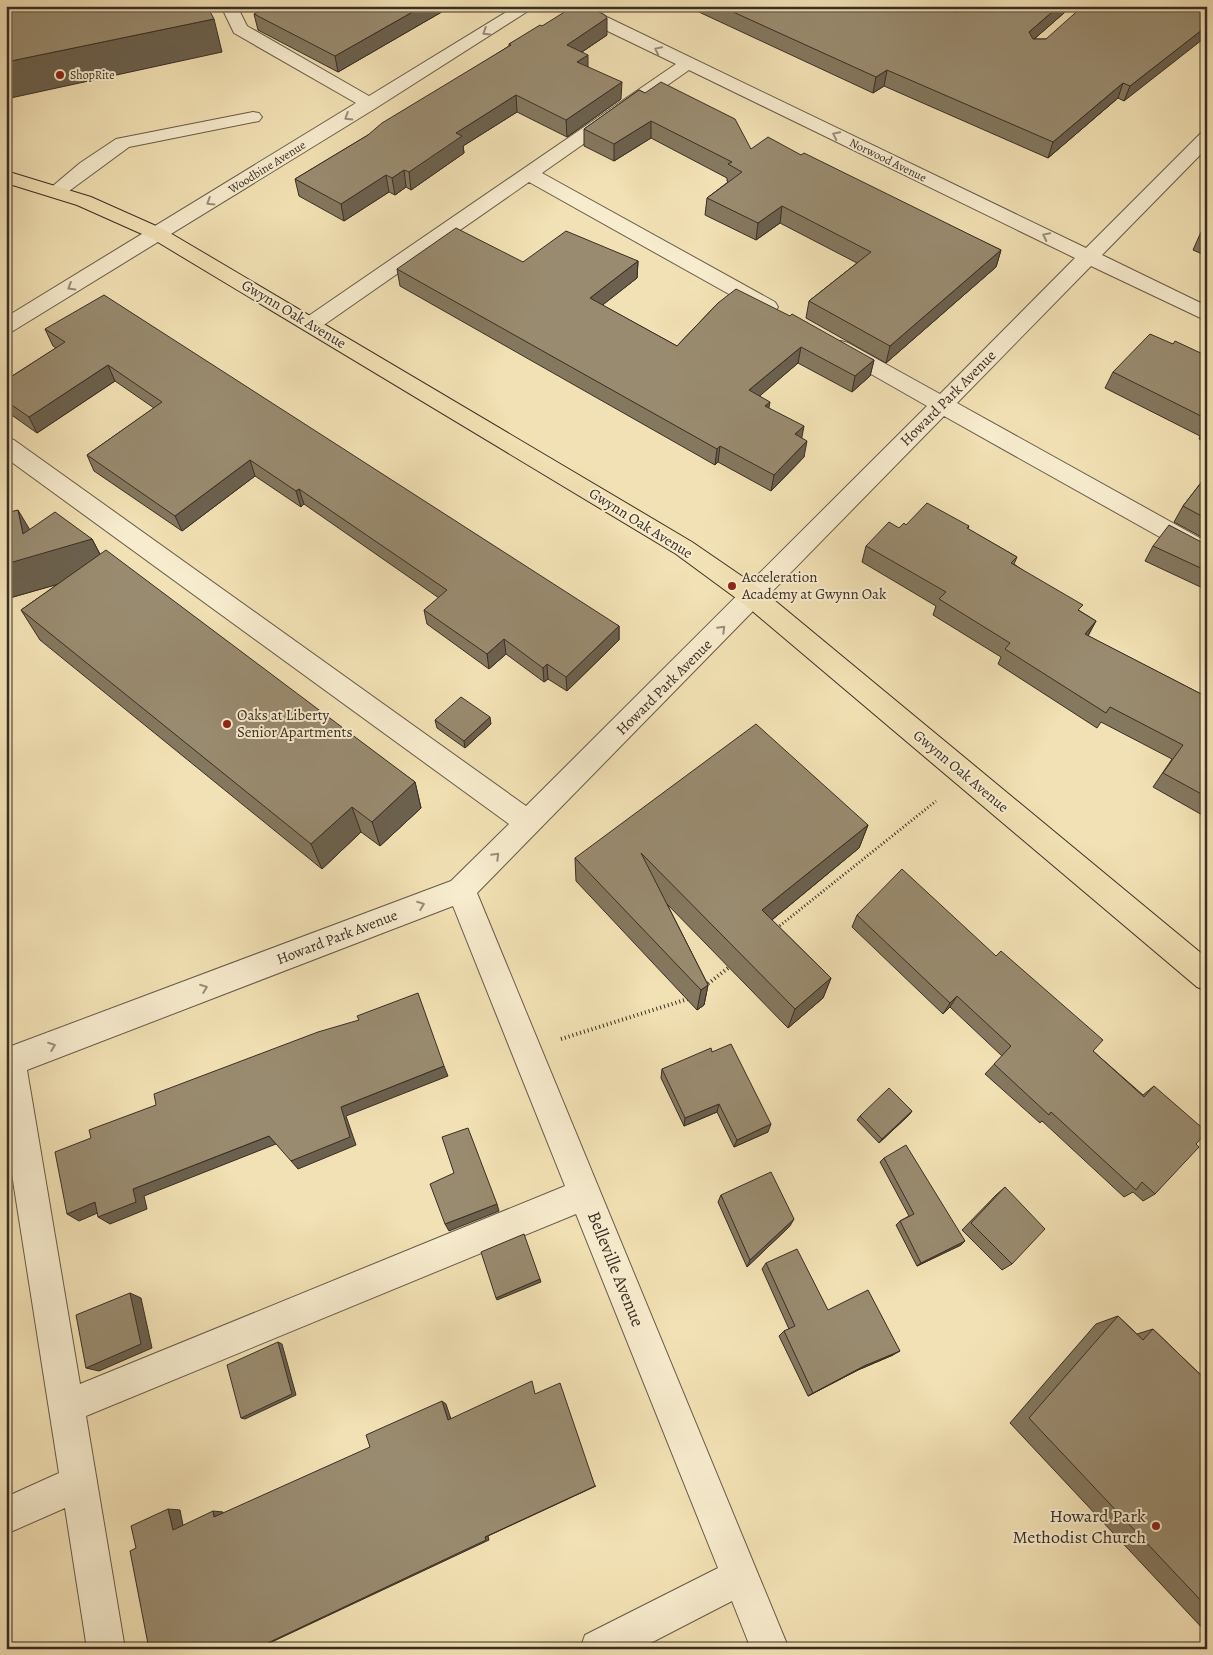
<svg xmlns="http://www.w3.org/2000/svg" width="1213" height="1655" font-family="Alegreya,serif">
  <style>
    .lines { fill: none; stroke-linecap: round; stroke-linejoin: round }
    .minor-casing { stroke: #675b49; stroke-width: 2 }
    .major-casing { stroke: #392e25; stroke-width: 2 }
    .path-far1 { stroke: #392e25; stroke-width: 3; stroke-dasharray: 1 2.5; stroke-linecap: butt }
    .path { stroke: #392e25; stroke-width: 4; stroke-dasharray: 1 3; stroke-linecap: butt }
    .minor { fill: #f7ecce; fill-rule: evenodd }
    .major { fill: #f2e1b4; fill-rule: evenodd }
    .wall { fill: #84785f; stroke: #392e25 }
    .shaded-wall { fill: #6b614e; stroke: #392e25 }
    .building { fill: #998b6f; stroke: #392e25 }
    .oneway { stroke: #988d7a }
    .poi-dot { fill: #8f2418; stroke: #f7ecce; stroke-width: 2 }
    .labels { text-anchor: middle; stroke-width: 4; stroke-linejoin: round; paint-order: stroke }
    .far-poi-label { font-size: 12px; fill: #392e25; stroke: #f7ecce; text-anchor: start }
    .far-street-label { font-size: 12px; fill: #392e25; stroke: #f7ecce }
    .street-label { font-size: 15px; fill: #392e25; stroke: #f7ecce }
    .poi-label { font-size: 15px; fill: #392e25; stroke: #f7ecce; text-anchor: start }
    .near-street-label { font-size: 18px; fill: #392e25; stroke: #f7ecce }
    .near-poi-label { font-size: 18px; fill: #392e25; stroke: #f7ecce; text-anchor: end }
  </style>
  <rect width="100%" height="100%" fill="#f2e1b4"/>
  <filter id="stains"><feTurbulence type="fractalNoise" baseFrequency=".004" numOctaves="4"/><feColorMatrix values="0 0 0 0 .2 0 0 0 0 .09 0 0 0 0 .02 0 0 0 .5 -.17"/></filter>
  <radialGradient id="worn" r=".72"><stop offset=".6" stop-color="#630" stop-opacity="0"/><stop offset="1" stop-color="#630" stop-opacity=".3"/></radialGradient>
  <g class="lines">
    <defs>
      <path id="minor" d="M221,6H237L247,26L369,96L516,6H536L376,108L13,331L6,333V317L356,103L234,33Z
        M562,6H584L1086,248L1201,133L1207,132V148L1102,255L1207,306V321L1091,266L957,403L1207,542V562L1199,559L944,416L477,893L789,1649H751L732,1601L639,1649H580L585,1635L718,1568L576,1214L86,1416L125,1649H87L65,1508L6,1534V1497L59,1473L6,1136V1048L451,881L509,824L6,458V438L14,440L526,806L927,406L834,353L830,348L834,343L841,341L848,343L940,394L1075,258L689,70L542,173L775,302L778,307L775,312L768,314L761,312L529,182L318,329L311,331L304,329L301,324L304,319L676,64L564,10ZM453,906L565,1186L80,1384L27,1070Z
        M253,112L259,113L262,117L259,121L129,147L65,194H51L48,190L80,163L116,139Z"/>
      <path id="major" d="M6,171L91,197L165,230L692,542L762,590L1207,958V991L1197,987L744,604L676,554L151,238L77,205L6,183Z"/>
    </defs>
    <!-- minor casing -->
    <use href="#minor" class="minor-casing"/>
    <!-- major casing -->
    <use href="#major" class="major-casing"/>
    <!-- path-far1 -->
    <path class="path-far1" d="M777,928L936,801"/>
    <!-- path -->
    <path class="path" d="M705,986L732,965
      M561,1039L691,998"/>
    <!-- minor -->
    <use href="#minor" class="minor"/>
    <!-- major -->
    <use href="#major" class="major"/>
  </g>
  <!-- wall -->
  <path class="wall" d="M452,6L338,72L258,30L254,14Z
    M686,6H1072L1034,39H1046L1207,6L1124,101L1118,98L1048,158L884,86L873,93Z
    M542,26L607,35L582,52L588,67L621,99L567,137L517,112L463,146L464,153L411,190L406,187L395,195L389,192L344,221L299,196L295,179L368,135L509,46V44Z
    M639,90L751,149L801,155L1001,250L996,267L886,363L806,318L809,301L857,263L780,223L756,240L705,215L707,198L728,182L727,181V178L651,138L614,161L584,146V129Z
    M1207,226V256L1193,250L1201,232Z
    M638,261L637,278L602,305L677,346L718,303L874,360L870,376L852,392L798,363L759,396L769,408L802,438L804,457L771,491L718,462L715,465L400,286L397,269L523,262Z
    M45,329L619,626V640L567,691L548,679L544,682L506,654L489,669L427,624L424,610L439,598L304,504L301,507L255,476L182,531L94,471L87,455L154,408L115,381L37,433L6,411V380L56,348L53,346Z
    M1173,344L1207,356V443L1199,439L1200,436L1105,388L1113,372Z
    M1207,475V540L1174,522L1183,506Z
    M6,513L30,530L92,539L100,554L415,782L421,808L380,846L361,832L322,869L40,640L21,610L58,584L6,599Z
    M906,525L969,526L968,529L1017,557L1014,564L1080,611L1096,621L1088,636L1207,697V813L1204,816L1153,787L1172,759L1101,722L1097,728L998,664L1001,657L933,615L936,606L862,562L866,546Z
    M1207,545V590L1145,561L1153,546Z
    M435,720L491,724L465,748L437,728Z
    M868,825L859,848L772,920L831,978L823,998L788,1028L667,904L708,985L704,1005L697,1010L576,881L575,858Z
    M857,915L1093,1051L1143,1095L1154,1086L1196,1144L1155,1194L1143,1201L1133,1192L1124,1197L1042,1121L1040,1123L985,1074L1002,1056L950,1007L943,1014L852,927Z
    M712,1052L768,1132L734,1147L717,1112L684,1126L661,1078L662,1069Z
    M912,1111L909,1115L879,1143L857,1120L860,1116Z
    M884,1158L965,1241L961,1245L917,1266L896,1225L900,1221L909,1216L880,1162Z
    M1005,1187L1012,1264L1002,1270L962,1230L996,1195Z
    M721,1195L790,1226L747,1267L718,1202Z
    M766,1263L828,1310L893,1355L858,1370L808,1396L779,1336L784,1331L789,1329L762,1269Z
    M1118,1316L1137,1334L1153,1329L1207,1381V1632L1205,1631L1010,1423L1096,1324Z"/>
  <!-- shaded-wall -->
  <path class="shaded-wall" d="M423,6H452L338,72L335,56Z
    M1059,6H1072L1024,48L1029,32Z
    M607,18V35L567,62V45Z
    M214,19L222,52L6,99V62Z
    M1207,26V36L1124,101L1130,86Z
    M588,55V72L577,62Z
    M887,70L884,86L873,93L876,77Z
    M622,82L621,99L567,137L566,120Z
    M1123,83L1118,98L1048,158L1053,142Z
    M516,95L517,112L463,146L464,153L411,190L409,172L456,133Z
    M651,121V138L614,161V144Z
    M404,170L406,187L395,195L392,178Z
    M386,175L389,192L344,221L341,204Z
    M782,206L780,223L756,240L758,223Z
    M1001,250L996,267L886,363L890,346Z
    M638,261L637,278L590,315V298Z
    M801,347L798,363L747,407L749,390Z
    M874,360L870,376L852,392L855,376Z
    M108,365L115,381L37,433L29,417Z
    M770,402L767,418L765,406Z
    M804,426L801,442L795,434Z
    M807,441L804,457L771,491L774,475Z
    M720,446L718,462L715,465L717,449Z
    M250,460L255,476L182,531L175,516Z
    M299,489L304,504L301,507L296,491Z
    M18,510L36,540L92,539L108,570L6,599V564L23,534Z
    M1096,621L1087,637L1085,634Z
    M619,626V640L567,691L566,677Z
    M504,639L506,654L489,669L487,654Z
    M547,664L548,679L544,682L543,668Z
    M490,717L491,724L465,748L464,741Z
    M415,782L421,808L380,846L372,822Z
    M352,807L361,832L322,869L311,844Z
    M868,825L859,848L757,932L762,910Z
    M831,978L823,998L788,1028L795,1009Z
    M708,985L704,1005L697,1010L701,990Z
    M957,996L950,1007L943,1014L950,1003Z
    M444,1066L448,1076L346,1116L356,1145L298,1169L291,1161L341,1107Z
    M719,1104L717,1112L684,1126L685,1118Z
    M912,1111L909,1115L879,1143L882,1139Z
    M771,1124L768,1132L734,1147L737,1140Z
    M269,1136L276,1144L144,1196L147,1209L110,1224L98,1217L133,1189Z
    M95,1202L107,1209L79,1221L67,1214Z
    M497,1204L499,1211L449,1231L445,1224Z
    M794,1219L790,1226L747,1267L750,1260Z
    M965,1241L961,1245L917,1266L921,1263Z
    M540,1279L541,1282L497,1300L496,1298Z
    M130,1293L141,1298L152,1348L99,1371L86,1368Z
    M278,1342L282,1344L296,1395L245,1419L241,1418Z
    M900,1351L893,1355L858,1370L808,1396L864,1366Z
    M442,1401L446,1404L452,1422L448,1420Z
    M595,1486H596L488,1536L489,1540L257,1649H255L485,1537Z
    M168,1509L180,1510L184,1530H173Z
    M213,1511L223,1512L224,1518L214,1517Z"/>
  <!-- building -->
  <path class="building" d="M6,6H207L214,19L6,62Z
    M270,6H423L335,56L254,14Z
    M574,6H587L605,15L607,18L567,45L588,55L577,62L622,82L566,120L516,95L456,133L462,136L409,172L404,170L392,178L386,175L341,204L295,179L368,135L382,123L511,45L509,44L540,25L542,26Z
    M720,6H940L954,12L968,11L970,6H1059L1029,32L1033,39H1046L1083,6H1207V26L1130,86L1123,83L1053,142L887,70L876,77Z
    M661,82L735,119L751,149L768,137L801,155L804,153L1001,250L890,346L809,301L871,252L782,206L758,223L707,198L742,172L728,164L732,162L651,121L614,144L584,129L639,90L645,93Z
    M1207,226V235L1201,232Z
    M456,228L523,262L566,231L638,261L590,298L677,346L718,303L736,289L790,316L792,314L874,360L855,376L801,347L749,390L770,402L765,406L804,426L795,434L807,441L774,475L720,446L717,449L397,269Z
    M104,295L619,626L566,677L547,664L543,668L504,639L487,654L424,610L447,590L299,489L296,491L250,460L175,516L87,455L162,402L108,365L29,417L6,401V380L65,342L45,329Z
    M1150,334L1173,344L1175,341L1207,356V419L1113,372Z
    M1207,475V519L1183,506Z
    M927,503L969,526L967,528L1017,557L1011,563L1083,605L1078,610L1096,621L1085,634L1207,697V797L1163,773L1183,745L1110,707L1106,713L1005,649L1010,643L939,599L946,592L866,546L889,522L899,528L904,523L906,525Z
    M18,510L23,534L55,512L92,539L6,564V513Z
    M1169,525L1207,545V571L1153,546Z
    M106,550L415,782L372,822L352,807L311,844L21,610Z
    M461,697L490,717L464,741L435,720Z
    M756,724L868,825L762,910L831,978L795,1009L641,853L708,985L701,990L575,858Z
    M902,869L996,956L1001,951L1103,1040L1093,1051L1144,1097L1154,1086L1207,1132L1196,1144L1199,1147L1155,1194L1142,1182L1136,1190L1051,1112L1049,1115L994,1064L1011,1046L957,996L950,1003L857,915Z
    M418,993L444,1066L341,1107L350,1137L291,1161L269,1136L133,1189L136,1202L98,1217L95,1202L67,1214L55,1152L91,1138L89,1130L156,1105L154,1094L318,1032L359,1020L357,1016Z
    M731,1044L771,1124L737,1140L719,1104L685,1118L662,1069L711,1048L712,1052Z
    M889,1088L912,1111L882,1139L860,1116Z
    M468,1128L497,1204L445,1224L430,1184L454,1173L442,1137Z
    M906,1145L965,1241L921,1263L900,1221L914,1214L884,1158Z
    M771,1172L794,1219L750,1260L721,1195Z
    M1005,1187L1045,1229L1012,1264L971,1223Z
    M524,1234L540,1279L496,1298L481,1252Z
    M797,1249L828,1310L868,1290L900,1351L864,1366L813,1393L784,1331L795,1326L766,1263Z
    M130,1293L141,1344L86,1368L76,1315Z
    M1118,1316L1143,1340L1153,1329L1207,1381V1607L1029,1418Z
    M278,1342L292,1394L241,1418L227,1365Z
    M532,1381L535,1394L560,1383L595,1486L485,1537L486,1540L255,1649H149L130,1551L136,1548L131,1526L168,1509L173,1530L213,1511L214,1517L370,1447L366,1435L442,1401L448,1420Z"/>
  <!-- one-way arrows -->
  <defs><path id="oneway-chevron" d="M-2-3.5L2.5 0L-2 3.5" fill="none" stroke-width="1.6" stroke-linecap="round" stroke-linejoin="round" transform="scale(1.25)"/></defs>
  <g class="oneway">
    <use href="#oneway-chevron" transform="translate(486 32) rotate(148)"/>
    <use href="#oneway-chevron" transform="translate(658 50) rotate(-154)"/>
    <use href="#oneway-chevron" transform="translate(348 117) rotate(148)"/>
    <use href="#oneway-chevron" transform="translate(836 135) rotate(-154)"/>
    <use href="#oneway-chevron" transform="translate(210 202) rotate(148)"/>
    <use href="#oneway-chevron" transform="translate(1046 236) rotate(-154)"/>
    <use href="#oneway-chevron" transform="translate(71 287) rotate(149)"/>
    <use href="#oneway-chevron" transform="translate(722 629) rotate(-45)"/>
    <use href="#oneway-chevron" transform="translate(496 856) rotate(-45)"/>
    <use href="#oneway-chevron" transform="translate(421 905) rotate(-21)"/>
    <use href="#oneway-chevron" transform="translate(204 988) rotate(-21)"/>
    <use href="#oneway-chevron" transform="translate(52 1046) rotate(-21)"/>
  </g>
  <!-- markers -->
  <g class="poi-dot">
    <circle cx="60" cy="75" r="5"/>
    <circle cx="732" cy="586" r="5"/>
    <circle cx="227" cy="724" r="5"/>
    <circle cx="1156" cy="1526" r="5"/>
  </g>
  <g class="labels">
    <!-- far-poi labels -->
    <g class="far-poi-label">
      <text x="70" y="79">ShopRite</text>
    </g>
    <!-- far-street labels -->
    <g class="far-street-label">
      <text transform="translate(888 160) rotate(26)" y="4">Norwood Avenue</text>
      <text transform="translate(267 167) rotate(-32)" y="4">Woodbine Avenue</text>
    </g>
    <!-- street labels -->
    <g class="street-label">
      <text transform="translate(294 314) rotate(31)" y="5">Gwynn Oak Avenue</text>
      <text transform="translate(948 398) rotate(-45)" y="5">Howard Park Avenue</text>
      <text transform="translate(641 523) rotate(32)" y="5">Gwynn Oak Avenue</text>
      <text transform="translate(664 687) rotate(-45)" y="5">Howard Park Avenue</text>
      <text transform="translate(961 771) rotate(40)" y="5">Gwynn Oak Avenue</text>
      <text transform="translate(337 937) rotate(-21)" y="5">Howard Park Avenue</text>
    </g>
    <!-- poi labels -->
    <g class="poi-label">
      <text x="742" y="582">Acceleration<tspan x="742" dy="17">Academy at Gwynn Oak</tspan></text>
      <text x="237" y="720">Oaks at Liberty<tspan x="237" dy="17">Senior Apartments</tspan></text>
    </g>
    <!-- near-street labels -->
    <g class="near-street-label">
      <text transform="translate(616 1269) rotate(68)" y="6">Belleville Avenue</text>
    </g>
    <!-- near-poi labels -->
    <g class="near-poi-label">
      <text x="1146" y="1522">Howard Park<tspan x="1146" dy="21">Methodist Church</tspan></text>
    </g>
  </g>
  <!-- margin -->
  <rect width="1213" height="1655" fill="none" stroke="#f2e1b4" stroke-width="25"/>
  <rect x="8" y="8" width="1198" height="1640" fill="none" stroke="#392e25" stroke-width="2.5"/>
  <rect x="12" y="12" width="1188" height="1630" fill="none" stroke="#392e25"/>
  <rect width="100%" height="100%" filter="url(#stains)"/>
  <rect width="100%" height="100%" fill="url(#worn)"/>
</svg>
